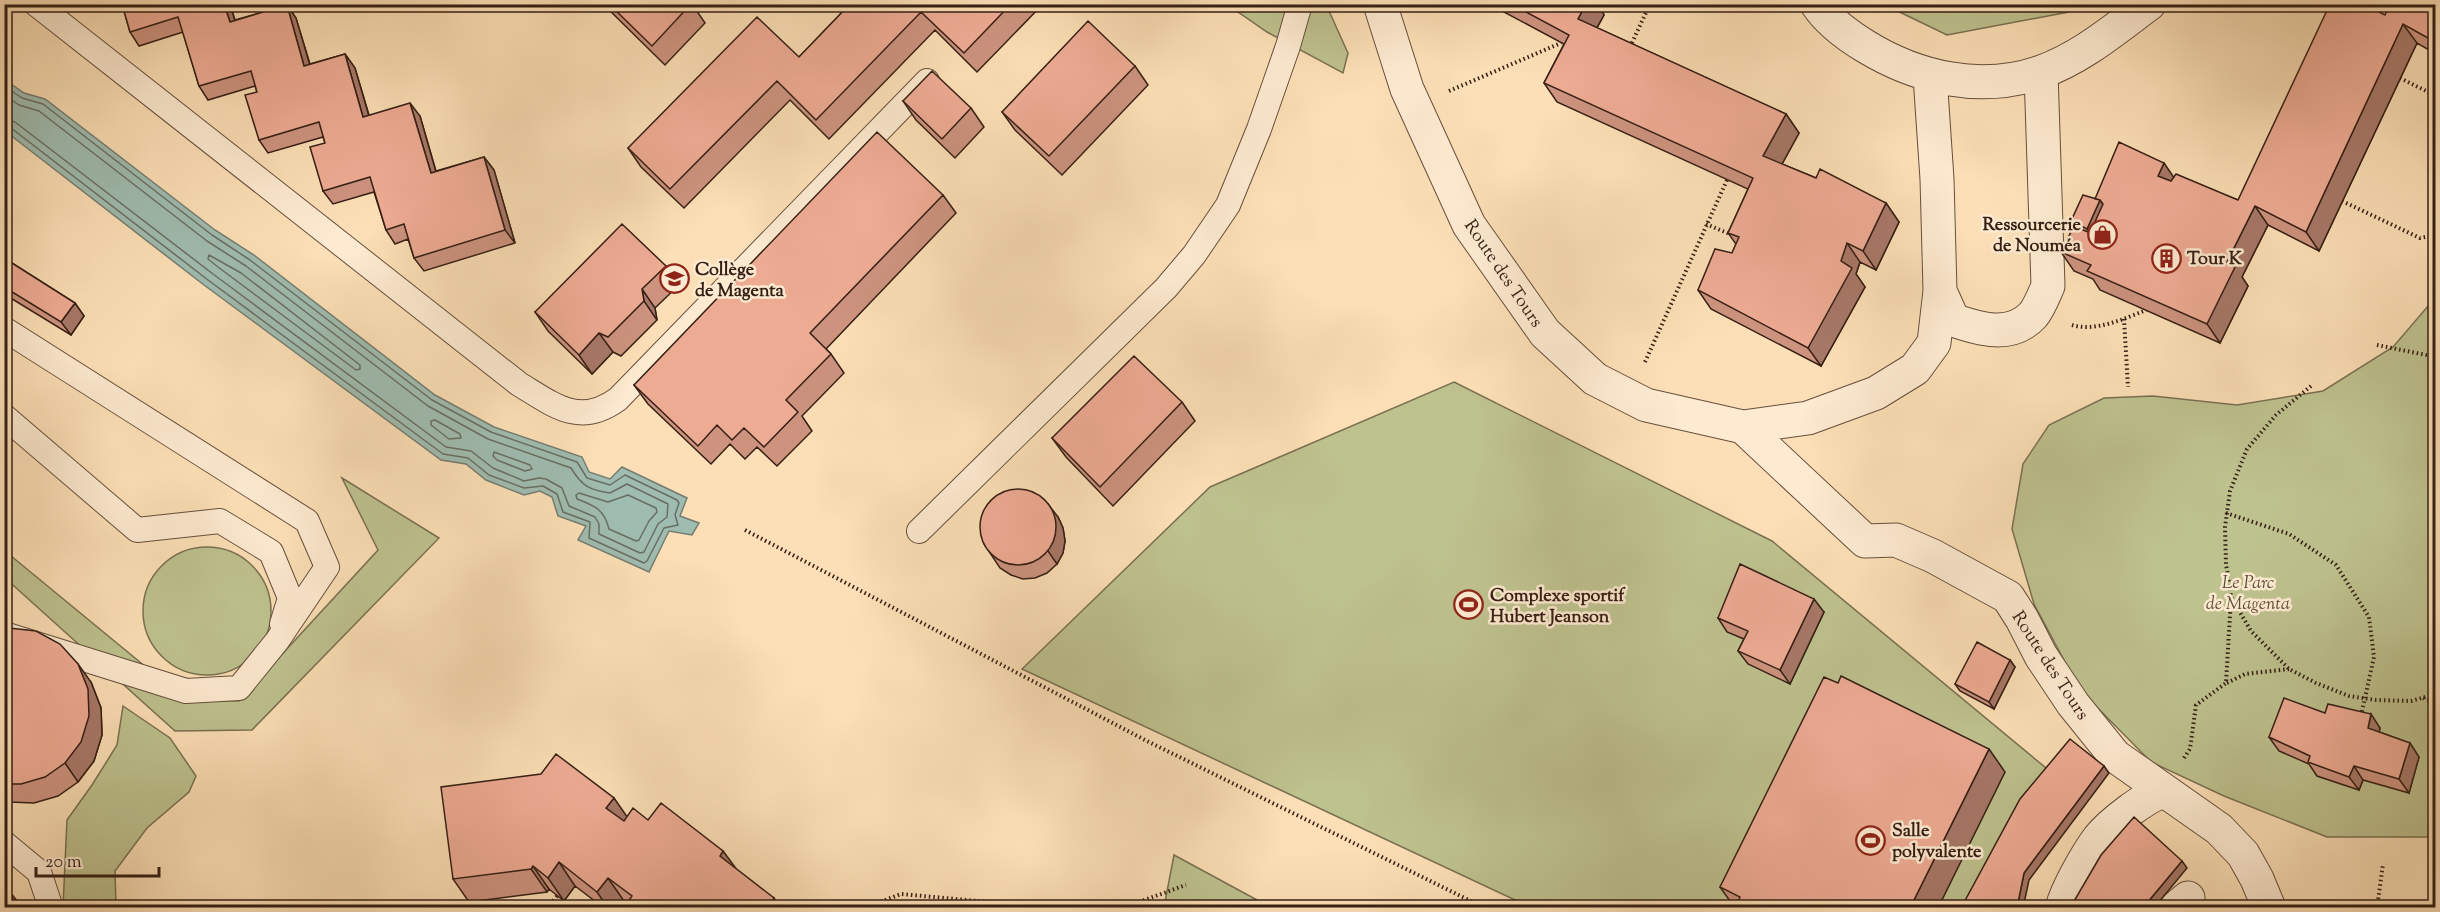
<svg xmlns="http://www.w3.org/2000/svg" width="2440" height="912" font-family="'Sorts Mill Goudy',serif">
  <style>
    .green { fill: #bec28f; stroke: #7a7052; stroke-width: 1.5 }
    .water { fill: #9fbcb0; stroke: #757d72; stroke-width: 1.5 }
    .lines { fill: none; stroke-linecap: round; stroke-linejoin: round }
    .shore { stroke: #6a6e62; stroke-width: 1.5 }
    .lane-casing { stroke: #674f3d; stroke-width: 26 }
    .street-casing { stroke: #674f3d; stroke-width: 35 }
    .path { stroke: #351f15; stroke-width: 4; stroke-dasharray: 1.5 3; stroke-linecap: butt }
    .lane { stroke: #fdead0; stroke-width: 24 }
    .street { stroke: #fdead0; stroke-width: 33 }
    .wall { fill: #cd937f; stroke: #351f15; stroke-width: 1.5 }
    .shaded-wall { fill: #a77868; stroke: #351f15; stroke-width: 1.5 }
    .building { fill: #eeab94; stroke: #351f15; stroke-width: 1.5 }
    .labels { text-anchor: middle; stroke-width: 5; stroke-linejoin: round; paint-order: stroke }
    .poi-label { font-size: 18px; font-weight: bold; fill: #351f15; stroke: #fdead0; text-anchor: start }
    .street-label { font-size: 18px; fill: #351f15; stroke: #fdead0 }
    .park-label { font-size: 18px; font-style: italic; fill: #5e503a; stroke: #fdead0 }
  </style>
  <rect width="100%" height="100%" fill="#fcdfb6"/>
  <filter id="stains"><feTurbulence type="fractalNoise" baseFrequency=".00333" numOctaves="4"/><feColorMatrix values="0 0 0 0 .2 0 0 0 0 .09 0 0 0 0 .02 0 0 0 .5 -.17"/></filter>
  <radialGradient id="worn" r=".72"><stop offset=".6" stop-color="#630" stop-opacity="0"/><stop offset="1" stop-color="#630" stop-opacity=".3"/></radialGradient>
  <!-- green -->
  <path class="green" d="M1228,5H1352L1329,11L1348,53L1343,73L1267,32Z
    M1885,5H2080L2069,12L1947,35Z
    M2435,298V837H2327L2224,796L2151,762L2080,690L2034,604L2012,529L2023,464L2049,425L2104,398L2153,396L2237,405L2323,391L2393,347Z
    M1454,382L1772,541L2046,768L1970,907H1530L1022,669L1210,487Z
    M342,478L439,538L252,730L175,731L5,578V551L186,700L239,701L378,550Z
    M143 611a64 64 0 1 1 128 0a64 64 0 1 1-128 0Z
    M123,706L170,738L196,776L189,792L147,828L115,871L116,907H63L67,820L92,785L117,745Z
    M1174,855L1270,907H1164Z"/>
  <!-- water -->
  <path class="water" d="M4,79L24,93L45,99L215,230L254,255L435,395L494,427L582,457L589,472L610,479L622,467L687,498L680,516L699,523L692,535L669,531L649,572L578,540L586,526L558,516L552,497L540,491L524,495L486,480L466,464L441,460L204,285L5,131Z"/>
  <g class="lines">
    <!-- shore -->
    <path class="shore" d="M4,86L22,98L43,104L212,235L250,260L432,400L491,432L577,462L587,478L610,485L625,475L677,500L679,503L675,515L678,525L664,528L647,561L644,563L589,538L590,522L563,512L557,494L543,486L524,488L489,475L468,458L443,454L208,280L11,128L4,127
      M4,95L19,105L39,111L207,241L246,266L428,406L488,439L571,468C582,486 589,490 610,493L627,484L668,504L667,517L658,524L644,552L640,553L599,534V524L595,517L569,506L562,488L546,479L539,478L524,481L493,468L471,451L446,447L213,274L15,122L4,119
      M209,255L241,273L360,365V369L356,370L218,267L208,259Z
      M431,421L435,420L460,434L461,438L449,439L431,425Z
      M494,452L530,465L532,469L525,471L497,460L493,456Z
      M579,493L608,502L628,495L656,508L657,512L649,521L639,540L636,541L609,529C604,509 595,506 577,499L576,495Z"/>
    <defs>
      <path id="lane" d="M36,4L519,384C555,406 580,427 618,399L927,81
        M4,329L307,521L327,567L277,641L239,688L186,691L4,634
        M4,416L137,530L220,521L271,552L290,598L282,624
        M919,531L1166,288L1194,255L1228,205L1259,129L1288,46L1300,4
        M4,843L39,872L51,908"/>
      <path id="street" d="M1380,4L1407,89L1469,225L1545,333L1595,379L1646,405L1743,427L1808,418L1876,393L1915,369L1934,343L1940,291L1937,179L1930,76
        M1817,4C1829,22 1847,35 1865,46C1917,78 1981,93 2041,72C2081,58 2115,29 2149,4
        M1940,291L1953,320C1979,329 2011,339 2033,315C2039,308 2044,295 2048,286L2041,72
        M1743,427L1865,541L1896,540L1933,556L2008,597L2022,619L2041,656L2073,704L2115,756L2219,829L2243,854L2257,879L2269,908
        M2062,908C2067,889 2087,854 2099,838C2111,823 2145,797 2163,791
        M2176,908L2188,898"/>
    </defs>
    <!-- lane casing -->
    <use href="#lane" class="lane-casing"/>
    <!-- street casing -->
    <use href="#street" class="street-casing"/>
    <!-- path -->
    <path class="path" d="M1630,47L1650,4
      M2400,78L2436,96
      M1449,91L1561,43
      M2342,201L2420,238L2436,235
      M1706,224L1732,235
      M2124,319L2128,387
      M2072,325C2095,332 2124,319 2146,310
      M2377,345L2436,357
      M1645,362L1727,180
      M2311,386L2276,415L2247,449L2230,491L2225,527L2226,564L2231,597L2251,631L2289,669L2316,683L2349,696L2376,700L2411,701L2436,694
      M2226,513L2289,534L2336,565L2369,617L2374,657L2361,716
      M745,530L1145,740L1485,908
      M2227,683L2245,674L2289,669
      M2423,698L2436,702
      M2184,758L2190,749L2196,705L2226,683L2231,598
      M548,908L557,896
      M864,908L901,894L1054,908
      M1122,908L1186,885
      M2377,908L2383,864"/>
    <!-- lane -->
    <use href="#lane" class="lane"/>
    <!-- street -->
    <use href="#street" class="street"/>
  </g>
  <!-- wall -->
  <path class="wall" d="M122,4H230L235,20L287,5L296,18L310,64L345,54L355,68L369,115L420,116L436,171L484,157L494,170L515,243L424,271L414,258L408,239L395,244L386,230L374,192L333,204L323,191L325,143L323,137L268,153L259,140L257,92L255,86L208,100L199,86L183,32L139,46L130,32Z
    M603,4H692L705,23L665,65Z
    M850,4H1043L977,72L935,30L829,139L790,100L684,208L641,167L628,148L799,57Z
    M1489,4H1606L1602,11L1604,15L1597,28L1786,114L1799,133L1782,164L1816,178L1886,203L1899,222L1876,270L1860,262L1856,274L1865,287L1821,366L1711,309L1698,290L1732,253L1736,244L1728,233L1748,189L1557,102L1544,83L1564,44Z
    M2436,4V54L2417,43L2319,251L2268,225L2242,277L2248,286L2220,343L2100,290L2093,279L2074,271L2061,252L2074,226L2071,221L2095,199L2174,177L2238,200L2385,15Z
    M1135,66L1148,85L1062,175L1015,130L1002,112Z
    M903,101L971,108L984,127L955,158L916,120Z
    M943,195L956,213L826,349L831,354L844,373L802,416L812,431L777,466L757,447L745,459L730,444L711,464L648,404L634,385Z
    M4,258L75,303L84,316L71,335L4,294Z
    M666,266L679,285L655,308L657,320L621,356L613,352L592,374L548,331L535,312Z
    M1182,402L1195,421L1113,506L1066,457L1052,438Z
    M1058,517L1063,528L1065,541L1063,553L1057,564L1047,573L1035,578L1023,579L1011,575L1000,568L984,544Z
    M1824,612L1790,684L1748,664L1738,651L1744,639L1727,632L1718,618Z
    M4,628L91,682L101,708L102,735L94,761L78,782L58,796L34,803L9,802L4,801Z
    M2010,660L2015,667L1994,709L1960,691L1955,684Z
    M2325,713L2380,728L2379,732L2410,743L2419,757L2409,793L2363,780L2359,790L2317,776L2309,764L2279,751L2269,737Z
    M2005,772L1735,908L1720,887Z
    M627,817L648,820L723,851L736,869L627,903L624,901L619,908H604L575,886L564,901L549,889L547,892L469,902L453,879Z"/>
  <!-- shaded-wall -->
  <path class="shaded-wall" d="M224,4H230L239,35L230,22Z
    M1586,4H1606L1602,11L1604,15L1591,38L1578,19Z
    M287,5L296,18L314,79L304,66Z
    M2403,24L2417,43L2319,251L2306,232Z
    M345,54L355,68L373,130L363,117Z
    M410,103L420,116L440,186L431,173Z
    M1786,114L1799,133L1776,175L1763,156Z
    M484,157L494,170L515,243L505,230Z
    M2164,163L2177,182L2171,194L2158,176Z
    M2100,200L2116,223L2104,252L2087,229Z
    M1886,203L1899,222L1876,270L1863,251Z
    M2255,206L2268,225L2242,277L2248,286L2220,343L2207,324L2227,262Z
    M1847,243L1860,262L1856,274L1865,287L1821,366L1808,348Z
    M642,289L655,308L657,320L644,301Z
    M75,303L84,316L71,335L61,322Z
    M599,333L613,352L592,374L579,355Z
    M1048,504L1058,517L1063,528L1065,541L1063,553L1057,564L1048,551Z
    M1814,599L1824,612L1790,684L1780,670Z
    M2010,660L2015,667L1994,709L1989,702Z
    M78,664L91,682L101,708L102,735L94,761L78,782L65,763Z
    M2371,714L2380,728L2377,742L2368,728Z
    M2410,743L2419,757L2409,793L2399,779Z
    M1989,749L2005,772L1938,908H1910Z
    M2104,766L2109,773L2029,880L2023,908H2017L2024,873Z
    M2354,766L2363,780L2359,790L2349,777Z
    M614,798L630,821L622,831L606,808Z
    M723,851L740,874L720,856Z
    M2182,861L2187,868L2154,908H2145L2147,903Z
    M559,862L575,886L564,901L548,878Z
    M533,866L549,889L547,892L531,869Z
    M608,878L624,901L619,908H608L597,892Z
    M7,888L17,901L20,908H15Z
    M774,898L780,908H767Z"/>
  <!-- building -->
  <path class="building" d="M122,4H224L230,22L287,5L304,66L345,54L363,117L410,103L431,173L484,157L505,230L414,258L404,224L386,230L370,177L323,191L310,147L325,143L319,122L259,140L245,95L257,92L251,71L199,86L178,17L130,32Z
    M609,4H691L652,46Z
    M850,4H1011L964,53L921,12L816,120L777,81L670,189L628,148L757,17L799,57Z
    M1511,4H1586L1578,19L1786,114L1763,156L1816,178L1820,169L1886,203L1863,251L1847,243L1841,261L1852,268L1808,348L1698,290L1715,249L1732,253L1739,237L1728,233L1753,178L1544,83L1569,35Z
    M2330,4H2363L2385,15L2390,4H2436V35L2433,33L2428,38L2403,24L2306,232L2255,206L2227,262L2235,267L2207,324L2087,271L2091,265L2061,252L2074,226L2090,233L2103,204L2100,200L2095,199L2119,142L2164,163L2158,176L2171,181L2176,174L2238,200Z
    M1088,21L1135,66L1049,156L1002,112Z
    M932,71L971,108L942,139L903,101Z
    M877,132L943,195L810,333L831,354L786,400L798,412L764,447L744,428L732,440L717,425L698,446L634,385Z
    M2083,195L2100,200L2087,229L2071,221Z
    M622,224L666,266L642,289L644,301L608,337L599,333L579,355L535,312Z
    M4,258L75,303L61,322L4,287Z
    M1134,356L1182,402L1100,487L1052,438Z
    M980 527a38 38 0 1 1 76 0a38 38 0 1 1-76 0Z
    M1740,564L1814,599L1780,670L1738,651L1748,631L1718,618Z
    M4,628H9L36,631L60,644L78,664L88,689L89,716L81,742L65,763L45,777L21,784H4Z
    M1977,642L2010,660L1989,702L1955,684Z
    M1841,676L1989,749L1910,908H1735L1740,897L1720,887L1824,677L1838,683Z
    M2284,698L2325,713L2328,704L2371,714L2368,728L2410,743L2399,779L2354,766L2349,777L2308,762L2310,756L2269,737Z
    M2070,739L2104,766L2024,873L2017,908H1961L2020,799Z
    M556,754L614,798L606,808L624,821L633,808L648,820L661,803L723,851L720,856L774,898L767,908H624L632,896L608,878L597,892L559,862L548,878L533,866L531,869L453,879L441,787L541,774Z
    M2134,817L2182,861L2147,903L2145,908H2070L2101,855Z
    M4,885L7,888L14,901L15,908H4Z
    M2405,901L2419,908H2402Z"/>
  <!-- icons -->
  <defs>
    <symbol id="shop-ring" viewBox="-11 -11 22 22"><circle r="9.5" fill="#fdead0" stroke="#8f2418" stroke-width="1.5"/><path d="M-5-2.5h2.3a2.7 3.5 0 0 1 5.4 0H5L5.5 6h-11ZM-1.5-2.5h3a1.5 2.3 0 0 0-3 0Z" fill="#8f2418"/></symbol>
    <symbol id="building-ring" viewBox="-11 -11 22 22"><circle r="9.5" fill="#fdead0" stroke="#8f2418" stroke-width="1.5"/><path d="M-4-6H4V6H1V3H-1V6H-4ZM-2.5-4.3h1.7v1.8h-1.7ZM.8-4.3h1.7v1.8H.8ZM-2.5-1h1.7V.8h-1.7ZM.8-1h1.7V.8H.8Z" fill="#8f2418"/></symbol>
    <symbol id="school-ring" viewBox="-11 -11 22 22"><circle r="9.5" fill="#fdead0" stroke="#8f2418" stroke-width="1.5"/><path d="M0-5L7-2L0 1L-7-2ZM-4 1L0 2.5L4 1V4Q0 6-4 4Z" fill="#8f2418"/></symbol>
    <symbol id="stadium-ring" viewBox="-11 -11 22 22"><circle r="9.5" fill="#fdead0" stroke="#8f2418" stroke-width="1.5"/><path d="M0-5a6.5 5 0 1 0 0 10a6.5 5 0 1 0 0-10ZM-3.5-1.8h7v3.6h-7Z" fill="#8f2418"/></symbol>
  </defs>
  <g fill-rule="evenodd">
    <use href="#shop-ring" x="2086" y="218" width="33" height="33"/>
    <use href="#building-ring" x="2150" y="242" width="33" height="33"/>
    <use href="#school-ring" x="658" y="262" width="33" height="33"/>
    <use href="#stadium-ring" x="1452" y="588" width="33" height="33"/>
    <use href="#stadium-ring" x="1854" y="824" width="33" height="33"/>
  </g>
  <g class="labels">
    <!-- poi labels -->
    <g class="poi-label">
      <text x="2081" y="230" text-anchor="end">Ressourcerie<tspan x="2081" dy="21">de Nouméa</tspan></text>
      <text x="2187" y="264">Tour K</text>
      <text x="695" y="275">Collège<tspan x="695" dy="21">de Magenta</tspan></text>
      <text x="1490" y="601">Complexe sportif<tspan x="1490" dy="21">Hubert Jeanson</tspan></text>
      <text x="1892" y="836">Salle<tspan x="1892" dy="21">polyvalente</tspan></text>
    </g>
    <!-- street labels -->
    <g class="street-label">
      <text transform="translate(1504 273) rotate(56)" y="6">Route des Tours</text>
      <text transform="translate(2051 665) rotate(57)" y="6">Route des Tours</text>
    </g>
    <!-- park labels -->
    <g class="park-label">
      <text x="2248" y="588">Le Parc<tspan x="2248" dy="21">de Magenta</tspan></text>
    </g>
  </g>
  <!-- margin -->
  <rect width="2440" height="912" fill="none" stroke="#fcdfb6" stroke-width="24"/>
  <rect x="6" y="6" width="2428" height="900" fill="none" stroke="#351f15" stroke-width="3"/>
  <rect x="12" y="12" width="2416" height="888" fill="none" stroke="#351f15" stroke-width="1.5"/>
  <!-- scale -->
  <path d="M36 867v9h123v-9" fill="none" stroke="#351f15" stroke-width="3"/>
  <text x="45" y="867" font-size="18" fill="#351f15" stroke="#fdead0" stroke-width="4.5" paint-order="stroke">20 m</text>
  <rect width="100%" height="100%" filter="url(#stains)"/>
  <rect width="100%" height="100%" fill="url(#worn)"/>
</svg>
